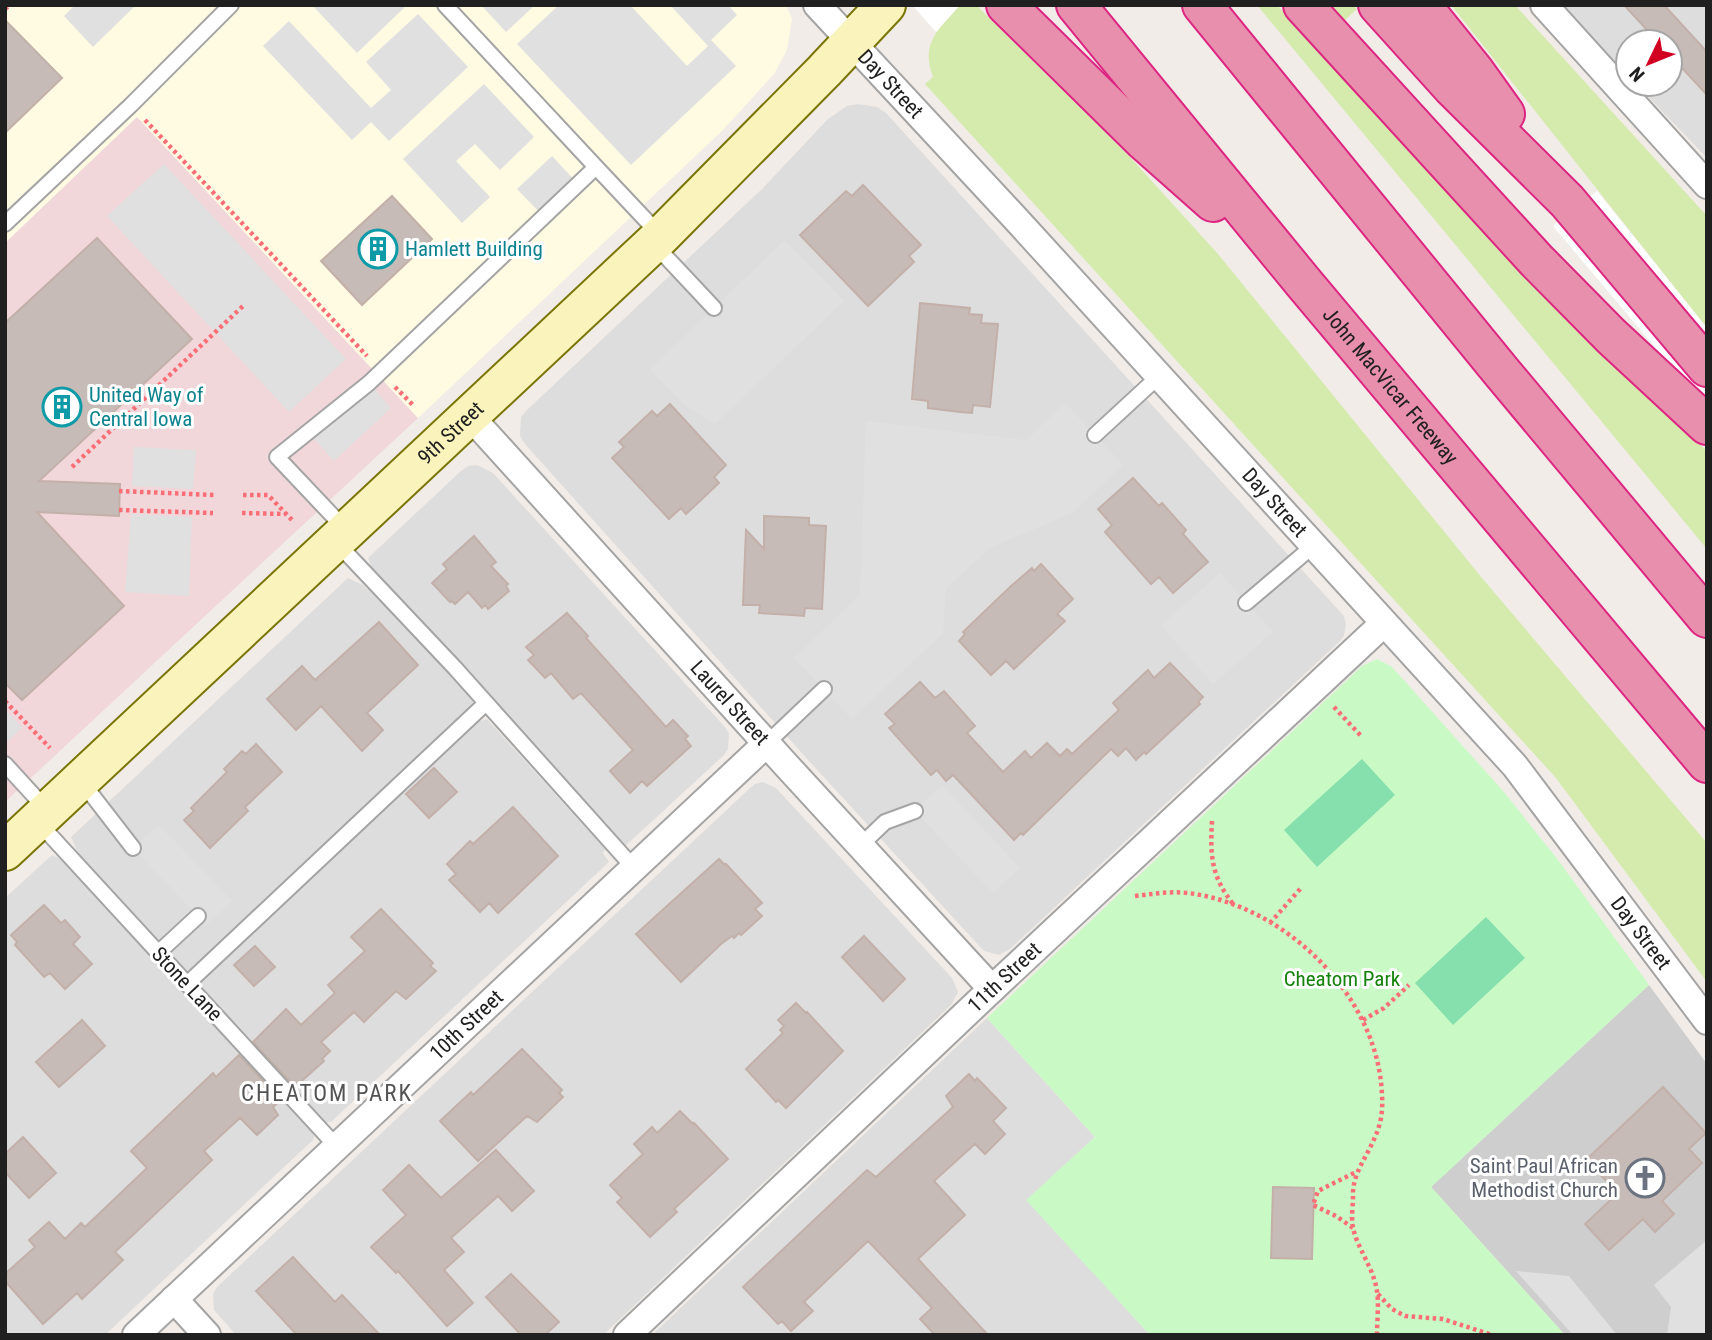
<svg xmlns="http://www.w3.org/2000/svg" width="1712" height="1340" font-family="'Roboto Condensed',sans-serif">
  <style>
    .residential { fill: #dedddd }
    .commercial { fill: #f1d6da }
    .education { fill: #fffae2 }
    .religious { fill: #cecece }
    .grass { fill: #d5ebad }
    .park { fill: #c9fac5 }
    .pitch { fill: #85e0ae }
    .parking { fill: #e0e0e0 }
    .pier { fill: #fff }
    .building { fill: #c6bbb6; stroke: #c3b0a9; stroke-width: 2 }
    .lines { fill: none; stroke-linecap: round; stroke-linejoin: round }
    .lane-casing { stroke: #a4a4a4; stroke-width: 18 }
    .street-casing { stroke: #a4a4a4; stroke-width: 30 }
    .secondary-casing { stroke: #7a7504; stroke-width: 42 }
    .highway-casing { stroke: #dd2682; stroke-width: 42 }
    .path { stroke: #fb6e76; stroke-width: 4.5; stroke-dasharray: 3.5 3.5; stroke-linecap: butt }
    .lane { stroke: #fff; stroke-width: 14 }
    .street { stroke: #fff; stroke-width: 26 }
    .secondary { stroke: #faf3bb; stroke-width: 38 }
    .highway { stroke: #e88fad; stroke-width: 38 }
    .labels { text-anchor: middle; stroke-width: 6; stroke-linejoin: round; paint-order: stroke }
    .street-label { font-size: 21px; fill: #202020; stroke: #fff }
    .culture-label { font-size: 21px; fill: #0d838f; stroke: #fff; text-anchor: start }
    .park-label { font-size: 21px; fill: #14820b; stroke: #fff }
    .worship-label { font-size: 21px; fill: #5b616d; stroke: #fff; text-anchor: end }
    .neighbourhood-label { font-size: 23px; letter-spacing: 2px; fill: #535353; stroke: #fff }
  </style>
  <rect width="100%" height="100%" fill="#f1ece7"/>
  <!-- residential -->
  <path class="residential" d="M1564,5H1707V158L1636,84H1670V42H1628V76Z
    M858,104L877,107L886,113L1344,616L1346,624L1344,636L1339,642L1010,949L999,955L984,951L809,761L525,444L520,436L521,417L527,410L762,189L828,119L847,106Z
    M477,465L493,473L725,727L729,734L728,749L724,755L623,848L375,577L368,558L461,471L468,466Z
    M348,578L363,585L410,631L471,696L473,701L471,709L188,971L185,972L93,871L77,851L71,837Z
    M487,719L605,849L603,853L609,862L331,1122H323L197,984L474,723Z
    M763,782L776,788L952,978L958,992L951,1005L603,1335H236L214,1310L213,1294L217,1287L749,789L755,784Z
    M52,855L65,861L313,1132L314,1139L105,1335H5V898Z
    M987,1018L1095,1137L1027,1200L1150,1335H652Z"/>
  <!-- commercial -->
  <path class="commercial" d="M137,117L418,418L5,802V243Z"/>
  <!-- education -->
  <path class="education" d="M5,5H786L792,19L787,50L774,74L723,130L418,418L137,117L5,243Z"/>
  <!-- religious -->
  <path class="religious" d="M1649,985L1707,1064V1335H1565L1431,1187Z"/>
  <!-- grass -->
  <path class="grass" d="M960,5H976L1129,156L1218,254L1482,578L1707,843V982L1556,778L925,84L933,77C920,43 939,29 960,5Z
    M1257,5H1277C1417,157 1554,313 1707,451V549Z
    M1328,5H1353L1357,9L1343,22Z
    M1451,5H1515L1707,216V328Z"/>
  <!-- park -->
  <path class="park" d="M1377,659L1392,667L1504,792L1558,860L1649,985L1431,1187L1565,1335H1150L1026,1200L1095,1137L987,1018L1362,666Z"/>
  <!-- pitch -->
  <path class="pitch" d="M1362,759L1395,795L1317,867L1284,830Z
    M1486,917L1525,958L1453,1025L1415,983Z"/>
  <!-- parking -->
  <path class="parking" d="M75,5H136L93,47L64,16Z
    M312,5H407L357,53Z
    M481,5H535L506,32Z
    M559,5H630L687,66L708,46L670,5H728L737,15L711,40L736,66L631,165L517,44Z
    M418,14L468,67L389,141L371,122L352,140L263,46L289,21L371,108L391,90L366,62Z
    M484,84L534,137L500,170L475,144L456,161L490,197L462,223L403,159Z
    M552,156L578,184L543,216L517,189Z
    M164,164L346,359L289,412L107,216Z
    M785,240L844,301L715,424L686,406L650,369Z
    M369,383L391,408L334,461L307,431Z
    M1065,403L1123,465L1072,513L990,548L946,588L943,633L852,719L794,658L860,595L866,421L1026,440Z
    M134,447L196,450L193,489L132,486Z
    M131,514L192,517L189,596L125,592Z
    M1220,573L1273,632L1213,684L1161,625Z
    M5,709L22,728L5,744Z
    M942,785L1020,868L993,893L915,811Z
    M159,825L232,901L206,925L133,848Z
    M1707,1240V1335H1667L1671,1307L1654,1285Z
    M1516,1271L1569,1276L1617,1335H1573Z"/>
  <!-- pier -->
  <path class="pier" d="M912,5H960L936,32Z
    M1597,191L1707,328V409L1553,226Z"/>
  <!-- building -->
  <path class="building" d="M1624,5H1664L1707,52V95L1670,55V42H1658Z
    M5,20L62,78L5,133Z
    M863,185L921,245L909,256L914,262L868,306L800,235L846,191L852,196Z
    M392,196L432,239L362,305L321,261Z
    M97,238L192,339L39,481L120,484L119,516L37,512L124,606L22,700L5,683V323Z
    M920,303L970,308L969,314L982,315L981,323L998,324L990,407L973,405L972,413L960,412L928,408V401L912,399Z
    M670,404L726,465L714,477L719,483L702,499L686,514L681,508L669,519L612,458L624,447L619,442L652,411L657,416Z
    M1133,478L1159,506L1162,503L1186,530L1183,534L1208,562L1173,593L1159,577L1151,584L1105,532L1112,525L1098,509Z
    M764,516L809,518V525L826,526L822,609L805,608L804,616L792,615L759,613L760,605H743L746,530L764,549Z
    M474,536L496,562L491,566L508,584L506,586L509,591L488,609L485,605L482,608L468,592L455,604L452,601L450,602L432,583L447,569L443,564Z
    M1041,564L1073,599L1057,614L1065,621L1014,669L1006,661L991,675L959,641L965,634L963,632L1010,587L1032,568L1034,571Z
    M567,613L588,636L586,638L666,727L673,720L688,736L685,739L691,746L647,786L642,781L630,793L610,771L633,750L581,693L573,699L551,673L545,678L528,660L534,655L526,647Z
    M379,622L418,665L367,713L383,730L362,751L321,706L296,730L267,699L302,666L315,680Z
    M1170,663L1203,697L1198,702L1200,704L1146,754L1144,752L1136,760L1126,748L1118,756L1111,749L1023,835L1021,833L1014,840L953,775L946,781L937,770L931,775L889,728L895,724L885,714L920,682L935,698L944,691L975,726L967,733L1003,772L1025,751L1031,758L1047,743L1060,756L1067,749L1072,754L1119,710L1113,703L1148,670L1154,678Z
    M256,744L282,772L245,807L248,811L210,848L184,820L194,811L191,808L227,772L224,769L242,751L246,754Z
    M434,768L457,792L429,818L406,794Z
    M513,807L558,856L498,913L489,903L480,912L449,880L456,874L447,864L470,841L473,844Z
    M719,859L725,865L726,864L762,903L755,909L762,916L741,935L739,933L734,938L732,936L721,944L681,982L636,934Z
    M44,905L61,923L65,920L80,937L73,944L92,964L65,989L50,973L44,977L15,945L17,942L11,935Z
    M381,909L433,963L430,966L436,971L406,999L396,991L364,1022L354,1012L321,1042L330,1051L322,1059L324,1061L295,1087L253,1042L286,1009L301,1025L335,993L328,985L365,951L351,937Z
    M864,936L905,979L883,1001L842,957Z
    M255,946L275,967L254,986L234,965Z
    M796,1003L806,1013L807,1012L843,1051L786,1108L778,1100L776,1102L746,1069L783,1033L780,1030L784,1026L778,1020Z
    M82,1020L105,1046L59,1087L36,1062Z
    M522,1049L562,1090L559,1093L563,1097L537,1122L527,1116L478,1161L440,1121L471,1092L473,1095Z
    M239,1055L281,1100L273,1107L278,1115L257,1135L240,1118L204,1151L212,1160L115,1252L123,1260L82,1299L77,1293L43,1324L5,1281V1274L35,1247L29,1240L49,1222L65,1239L81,1223L85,1227L147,1168L131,1151L213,1073L216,1077Z
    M969,1074L975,1081L977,1078L1006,1108L993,1121L1005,1134L985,1154L975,1144L934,1181L965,1215L918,1259L988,1335H935L920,1319L932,1308L868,1241L804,1302L813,1311L791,1331L782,1321L778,1324L743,1287L867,1170L876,1177L953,1107L946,1096Z
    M1663,1087L1706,1133L1689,1149L1702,1163L1662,1201L1674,1214L1655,1232L1643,1219L1609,1250L1585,1224L1618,1193L1586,1160Z
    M680,1111L693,1124L694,1123L728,1159L674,1209L677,1212L650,1237L617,1202L622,1198L610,1185L643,1154L634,1144L652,1127L657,1133Z
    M23,1137L56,1173L29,1198L5,1172V1154Z
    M496,1150L534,1191L512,1211L498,1196L451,1238L464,1252L444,1270L473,1303L447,1326L398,1271L396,1273L371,1247L406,1215L383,1190L409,1165L441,1198Z
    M1273,1187L1314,1188L1312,1259L1271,1258Z
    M293,1257L335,1302L342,1295L380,1335H297L256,1291Z
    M511,1274L559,1322L545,1335H521L486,1297Z"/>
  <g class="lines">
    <defs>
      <path id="lane" d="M445,5L596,167
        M5,224L131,105L231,5
        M654,244L714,308
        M1095,435L1159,376
        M347,531L277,457L369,383L596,167L660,235
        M337,543L455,668L634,868
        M1246,603L1313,546
        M766,744L824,689
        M5,764L47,810
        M82,782L133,848
        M39,823L337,1147
        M860,846L885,822L915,811
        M158,953L198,916
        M187,984L486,703"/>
      <g id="street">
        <path id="s1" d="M817,5L1015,218L1515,766L1707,1021"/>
        <path d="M1544,5L1707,185"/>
        <path id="s2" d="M470,416L787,766L992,989"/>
        <path d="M174,1299L207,1335"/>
        <path id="s3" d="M136,1335L766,744"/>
        <path id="s4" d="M627,1335L992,989L1383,624"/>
      </g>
      <g id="secondary">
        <path id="s5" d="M5,851L661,236L824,71L886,5"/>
      </g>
      <g id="highway">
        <path d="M1006,5L1143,140L1213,202"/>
        <path id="s6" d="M1076,5L1303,282L1707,763"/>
        <path d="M1202,5L1500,370L1707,618"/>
        <path d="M1303,5L1536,260L1611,336L1707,425"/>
        <path d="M1378,5L1452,87L1567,201L1707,367"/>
        <path d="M1421,5L1475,72L1505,114"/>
      </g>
    </defs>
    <!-- lane casing -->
    <use href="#lane" class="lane-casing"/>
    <!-- street casing -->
    <use href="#street" class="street-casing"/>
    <!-- secondary casing -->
    <use href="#secondary" class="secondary-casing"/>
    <!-- highway casing -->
    <use href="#highway" class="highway-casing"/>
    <!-- path -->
    <path class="path" d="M5,9L10,5
      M145,120L367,356
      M395,387L414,406
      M72,467L243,306
      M119,491L214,495
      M243,495H268L292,520
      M119,510L213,513
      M242,513L286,514
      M5,701L50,748
      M1334,707L1362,737
      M1212,821C1210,855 1211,877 1234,905
      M1135,896C1153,894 1169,891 1188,893C1285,905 1379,996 1382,1096C1383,1110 1381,1124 1375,1137C1367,1157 1352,1174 1353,1196C1353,1206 1351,1218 1353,1228C1357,1246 1370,1264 1375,1282C1380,1298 1377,1318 1377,1335
      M1270,923L1301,888
      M1363,1020L1384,1008L1409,985
      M1353,1228L1336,1216L1313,1205L1318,1191L1356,1172
      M1378,1294L1392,1309L1405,1316L1443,1319L1492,1335"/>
    <!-- lane -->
    <use href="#lane" class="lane"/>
    <!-- street -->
    <use href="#street" class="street"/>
    <!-- secondary -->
    <use href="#secondary" class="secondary"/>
    <!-- highway -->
    <use href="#highway" class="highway"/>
  </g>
  <!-- icons -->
  <defs>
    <symbol id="building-ring" viewBox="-11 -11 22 22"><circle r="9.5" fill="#fff" stroke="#0f9aa8" stroke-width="1.5"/><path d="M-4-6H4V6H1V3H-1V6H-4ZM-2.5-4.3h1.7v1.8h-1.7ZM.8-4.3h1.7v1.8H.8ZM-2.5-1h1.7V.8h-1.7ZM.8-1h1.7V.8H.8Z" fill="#0f9aa8"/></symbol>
    <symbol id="church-ring" viewBox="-11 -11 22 22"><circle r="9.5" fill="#fff" stroke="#6b7280" stroke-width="1.5"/><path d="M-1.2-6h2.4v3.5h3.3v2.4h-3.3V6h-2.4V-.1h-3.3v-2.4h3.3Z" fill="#6b7280"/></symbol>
  </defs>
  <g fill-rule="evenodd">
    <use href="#building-ring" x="356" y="227" width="44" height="44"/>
    <use href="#building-ring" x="40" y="385" width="44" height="44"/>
    <use href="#church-ring" x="1623" y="1156" width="44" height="44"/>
  </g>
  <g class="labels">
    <!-- street labels -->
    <g class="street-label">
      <text dy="7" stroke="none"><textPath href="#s1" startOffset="108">Day Street</textPath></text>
      <text dy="7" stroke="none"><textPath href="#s6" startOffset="494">John MacVicar Freeway</textPath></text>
      <text dy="7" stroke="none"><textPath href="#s5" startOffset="611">9th Street</textPath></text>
      <text dy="7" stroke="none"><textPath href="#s1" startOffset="676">Day Street</textPath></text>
      <text dy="7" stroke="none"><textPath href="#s2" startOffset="387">Laurel Street</textPath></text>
      <text dy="7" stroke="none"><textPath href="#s1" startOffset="1242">Day Street</textPath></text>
      <text dy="7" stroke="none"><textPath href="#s4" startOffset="520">11th Street</textPath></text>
      <text transform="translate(187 984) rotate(47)" y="7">Stone Lane</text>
      <text dy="7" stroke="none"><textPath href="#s3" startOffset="453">10th Street</textPath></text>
    </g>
    <!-- culture labels -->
    <g class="culture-label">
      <text x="405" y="256">Hamlett Building</text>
      <text x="89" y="402">United Way of<tspan x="89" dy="24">Central Iowa</tspan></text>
    </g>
    <!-- park labels -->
    <g class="park-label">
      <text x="1342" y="986">Cheatom Park</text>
    </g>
    <!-- worship labels -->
    <g class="worship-label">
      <text x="1618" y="1173">Saint Paul African<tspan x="1618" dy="24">Methodist Church</tspan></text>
    </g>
    <!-- neighbourhood labels -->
    <g class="neighbourhood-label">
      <text x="327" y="1101">CHEATOM PARK</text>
    </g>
  </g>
  <!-- border -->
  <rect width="1712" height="1340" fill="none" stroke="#202020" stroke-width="14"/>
  <!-- north arrow -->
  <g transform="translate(1649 63) rotate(227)"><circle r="33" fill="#ffffff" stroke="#a6a6a6" stroke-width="2"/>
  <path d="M0-5L12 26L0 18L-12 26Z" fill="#d10021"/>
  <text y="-10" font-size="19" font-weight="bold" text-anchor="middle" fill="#202020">N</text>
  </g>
</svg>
